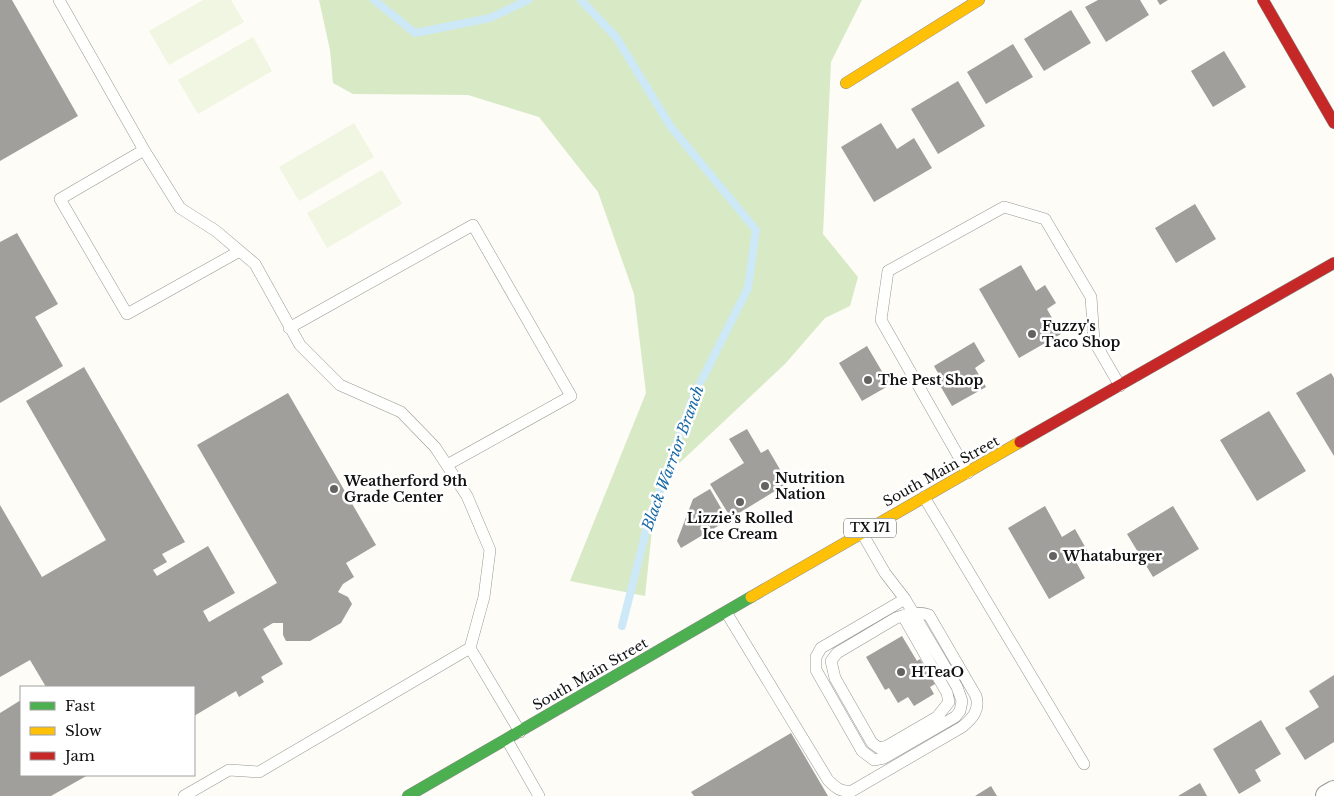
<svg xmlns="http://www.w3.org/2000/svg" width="1334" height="796" font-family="'Libre Baskerville',serif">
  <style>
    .forest { fill: #d8eac5 }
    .pitch { fill: #f0f6e1 }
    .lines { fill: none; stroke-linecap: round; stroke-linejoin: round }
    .stream { stroke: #cde8f7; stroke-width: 8 }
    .building { fill: #a19f9c }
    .lane-casing { stroke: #979795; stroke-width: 12 }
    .street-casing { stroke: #979795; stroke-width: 24 }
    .fast-casing { stroke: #8e8d8b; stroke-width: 12 }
    .slow-casing { stroke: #8e8d8b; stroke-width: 12 }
    .jam-casing { stroke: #8e8d8b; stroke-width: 12 }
    .lane { stroke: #fffffe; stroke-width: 11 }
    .street { stroke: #fffffe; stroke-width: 22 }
    .fast { stroke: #4caf50; stroke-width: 11 }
    .slow { stroke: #ffc107; stroke-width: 11 }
    .jam { stroke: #c62828; stroke-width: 11 }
    .poi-dot { fill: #646362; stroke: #fff; stroke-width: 2 }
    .labels { text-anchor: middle; stroke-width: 5; stroke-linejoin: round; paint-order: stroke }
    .shield { fill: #fff; stroke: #585858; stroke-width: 1 }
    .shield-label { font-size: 12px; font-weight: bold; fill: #111 }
    .poi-label { font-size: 14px; font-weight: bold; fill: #111; stroke: #fff; text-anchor: start }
    .street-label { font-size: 14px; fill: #111; stroke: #fff }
    .water-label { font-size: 15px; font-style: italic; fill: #1768a6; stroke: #fff }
  </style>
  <rect width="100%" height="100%" fill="#fdfcf7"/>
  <!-- forest -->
  <path class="forest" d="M319,0H862L831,62L823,234L858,277L850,306L825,318L785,364L671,471L652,530L645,596L570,581L646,393L634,294L598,192L539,117L468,95L353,94L333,83L330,50Z"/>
  <!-- pitch -->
  <path class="pitch" d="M203,0H231L244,22L169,65L149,31Z
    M253,37L272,71L198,114L178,80Z
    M354,123L374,157L299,201L279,167Z
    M382,170L402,204L327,248L307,213Z"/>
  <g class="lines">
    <!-- stream -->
    <path class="stream" d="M374,0L415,33L490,18L528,0
      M581,0L616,37L671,127L756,230L748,288L693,397L647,527L622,626"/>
  </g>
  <!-- building -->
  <path class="building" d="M0,0H12L78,116L0,161Z
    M1098,0H1140L1149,15L1106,42L1085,7Z
    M1157,0H1168L1160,5Z
    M1071,10L1091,43L1044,71L1024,39Z
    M1013,44L1033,77L986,104L967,72Z
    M1224,51L1246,87L1213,107L1191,71Z
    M958,81L985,126L938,154L911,109Z
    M881,123L897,149L914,138L932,168L874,202L841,147Z
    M1195,204L1216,239L1176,263L1155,228Z
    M17,233L58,304L35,317L63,366L0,403V242Z
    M1021,265L1036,291L1045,285L1056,303L1047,309L1061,334L1019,358L979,289Z
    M974,342L985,361L975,368L986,387L952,406L938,382L942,380L934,366Z
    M867,346L890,385L862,401L839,363Z
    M84,367L185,542L162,554L167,562L153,570L157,576L208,546L235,593L203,611L209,622L277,583L197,445L288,393L376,545L346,563L354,577L343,584L338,592L348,597L352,604L341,623L310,641H286L283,635V623H273L263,629L283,664L261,677L264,682L239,697L236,691L194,716V687H46L30,660L0,677V505L42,577L106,540L26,401Z
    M1331,373L1334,378V456L1296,393Z
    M1269,411L1306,471L1257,501L1220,440Z
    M747,429L761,453L768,449L788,483L731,518L710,484L744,463L729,439Z
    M710,489L728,520L681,548L677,541L693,499Z
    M1045,506L1062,537L1075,529L1088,552L1075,560L1085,578L1049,599L1008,528Z
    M1173,506L1199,549L1153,577L1127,534Z
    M902,636L917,661L920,659L935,684L930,687L934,694L914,706L908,697L898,703L889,688L885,690L866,657Z
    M1334,675V742L1305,760L1285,728L1319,707L1309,691Z
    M21,700V775H88L51,796H0V713Z
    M1261,720L1281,754L1255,770L1261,781L1239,794L1213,749Z
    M791,733L828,796H694L691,792Z
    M1200,783L1207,796H1178Z
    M991,786L997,796H975Z"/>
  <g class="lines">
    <defs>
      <path id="lane" d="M59,0L144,150L180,208L216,231L255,264L300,345L340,385L401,412L435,447L467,496L490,550L484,597L470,648L259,772L229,770L184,796
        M144,150L60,199L127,314L238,252
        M289,328L473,225L571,396L447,465
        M968,473L881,320L888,271L1004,207L1045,219L1091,297L1094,341L1120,386
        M924,497L1084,764
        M862,533L885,573L905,599L957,687L962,701L960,711L955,717L884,758L874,760L862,751L816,670V657L821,648L905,599
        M726,612L828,780C836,788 840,792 852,791L962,727C973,718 980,710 976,696L929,615C918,611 908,614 896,618L837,653L831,661L835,678L872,743L879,748L887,746L937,717L949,702L947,693L903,616
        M470,648L520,732
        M507,740L539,796"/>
      <path id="street" d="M1327,796L1334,792"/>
      <path id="fast" d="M408,796L751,597"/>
      <path id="slow" d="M846,83L979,0
        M751,597L1020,442"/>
      <path id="jam" d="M1263,0L1334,123
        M1020,442L1334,263"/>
    </defs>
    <!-- lane casing -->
    <use href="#lane" class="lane-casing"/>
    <!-- street casing -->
    <use href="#street" class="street-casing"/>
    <!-- fast casing -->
    <use href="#fast" class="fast-casing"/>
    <!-- slow casing -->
    <use href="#slow" class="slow-casing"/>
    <!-- jam casing -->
    <use href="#jam" class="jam-casing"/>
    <!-- lane -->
    <use href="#lane" class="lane"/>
    <!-- street -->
    <use href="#street" class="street"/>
    <!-- fast -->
    <use href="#fast" class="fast"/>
    <!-- slow -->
    <use href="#slow" class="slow"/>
    <!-- jam -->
    <use href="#jam" class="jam"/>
  </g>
  <!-- markers -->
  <g class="poi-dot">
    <circle cx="1032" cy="334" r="5"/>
    <circle cx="868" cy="380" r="5"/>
    <circle cx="765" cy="486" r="5"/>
    <circle cx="334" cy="489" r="5"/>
    <circle cx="740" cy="502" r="5"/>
    <circle cx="1053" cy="556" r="5"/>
    <circle cx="901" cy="672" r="5"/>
  </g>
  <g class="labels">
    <!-- shield labels -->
    <rect class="shield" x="844" y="518.5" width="52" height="19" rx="4"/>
    <g class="shield-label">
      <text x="870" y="532">TX 171</text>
    </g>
    <!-- poi labels -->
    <g class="poi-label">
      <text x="1042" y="331">Fuzzy's<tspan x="1042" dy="16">Taco Shop</tspan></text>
      <text x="878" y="385">The Pest Shop</text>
      <text x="775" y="483">Nutrition<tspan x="775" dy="16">Nation</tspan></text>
      <text x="344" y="486">Weatherford 9th<tspan x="344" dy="16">Grade Center</tspan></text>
      <text x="740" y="523" text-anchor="middle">Lizzie’s Rolled<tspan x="740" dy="16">Ice Cream</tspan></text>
      <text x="1063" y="561">Whataburger</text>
      <text x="911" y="677">HTeaO</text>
    </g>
    <!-- street labels -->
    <g class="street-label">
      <text transform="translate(941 471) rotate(-29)" y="5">South Main Street</text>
      <text transform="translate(590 674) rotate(-30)" y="5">South Main Street</text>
    </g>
    <!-- water labels -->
    <g class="water-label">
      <text transform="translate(673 458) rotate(-70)" y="5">Black Warrior Branch</text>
    </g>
  </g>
  <!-- legend -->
  <rect x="20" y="686" width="175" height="90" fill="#ffffff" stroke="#a0a0a0"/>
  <rect x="30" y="702" width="25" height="8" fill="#4caf50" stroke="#a0a0a0"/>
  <text x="65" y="711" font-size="15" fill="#111111">Fast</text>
  <rect x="30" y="727" width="25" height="8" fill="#ffc107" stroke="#a0a0a0"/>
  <text x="65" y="736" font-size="15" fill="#111111">Slow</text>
  <rect x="30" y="752" width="25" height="8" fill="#c62828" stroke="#a0a0a0"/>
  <text x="65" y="761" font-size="15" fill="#111111">Jam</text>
</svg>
